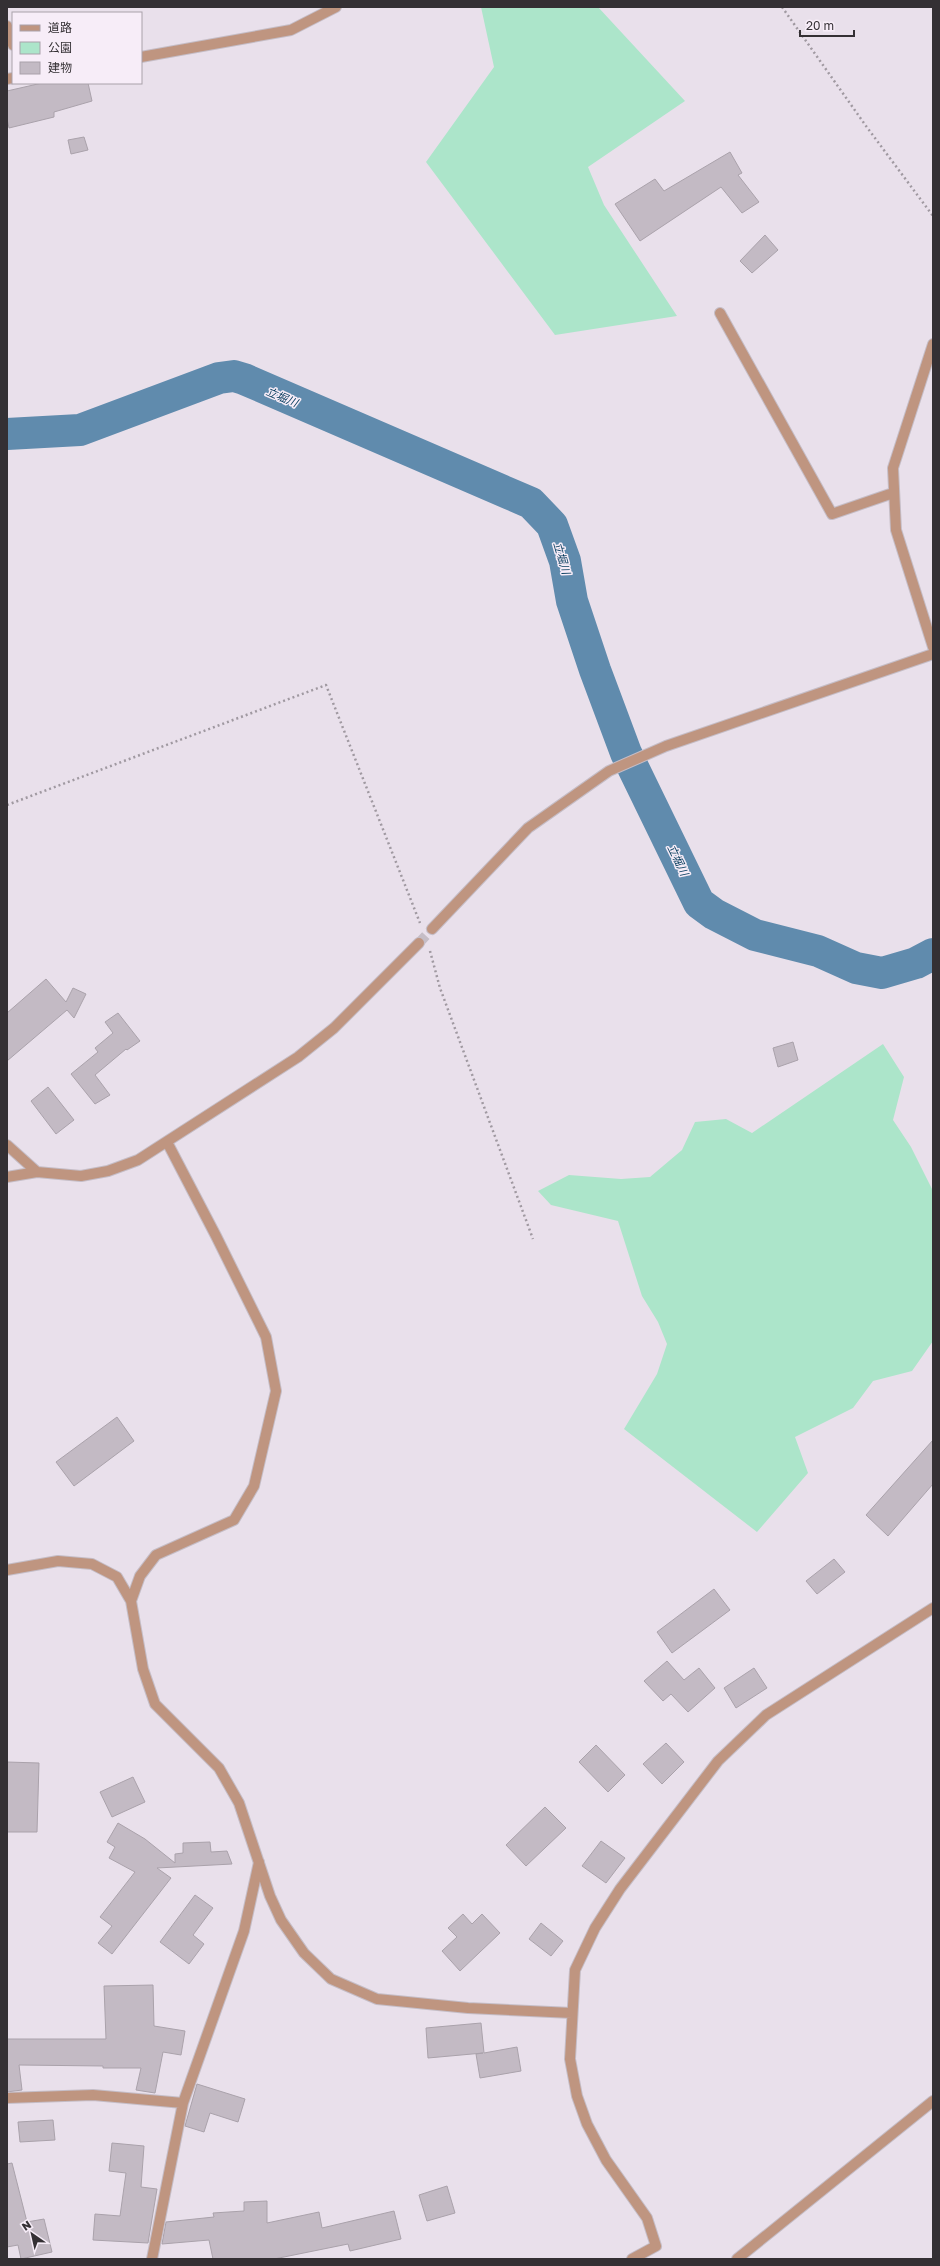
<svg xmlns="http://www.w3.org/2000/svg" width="940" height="2266" font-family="'Golos Text','Noto Sans JP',sans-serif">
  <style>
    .green { fill: #ace5ca }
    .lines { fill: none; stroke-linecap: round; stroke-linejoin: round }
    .river { stroke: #608bad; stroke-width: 32 }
    .building { fill: #c3bac4; stroke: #aaa2ab }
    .minor-tunnel { stroke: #c5bdc6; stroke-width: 10; stroke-dasharray: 10 5; stroke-linecap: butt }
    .minor-casing { stroke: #c5bdc6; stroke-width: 12 }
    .path { stroke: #a099a1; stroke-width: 2.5; stroke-dasharray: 2 3; stroke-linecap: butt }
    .minor { stroke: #bf9580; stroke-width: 10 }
    .labels { text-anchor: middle; stroke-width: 3; stroke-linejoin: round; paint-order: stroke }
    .water-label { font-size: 11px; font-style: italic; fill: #00385a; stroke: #f7edf8 }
  </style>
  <rect width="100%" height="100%" fill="#e9e0eb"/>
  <!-- green -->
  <path class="green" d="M481,7H598L685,101L588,167L604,205L677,316L555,335L426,162L494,67Z
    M883,1044L904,1077L893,1120L911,1147L933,1191V1341L912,1371L873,1381L853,1408L795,1437L808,1473L757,1532L624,1429L657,1374L667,1344L658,1322L642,1296L618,1221L551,1205L538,1191L569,1175L621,1179L650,1177L682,1150L695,1122L726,1119L752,1133Z"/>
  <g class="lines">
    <!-- river -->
    <path class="river" d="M7,434L80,430L219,378L234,376L244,379L531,503L552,525L565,561L572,601L595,670L626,753L699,903L714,914L755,935L818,951L856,968L882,973L916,963L933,954"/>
  </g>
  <!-- building -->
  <path class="building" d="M42,83H88L92,101L54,112V117L9,128L7,119V91Z
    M84,137L88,150L71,154L68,140Z
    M730,152L742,173L738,175L759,202L742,213L721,187L640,241L615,204L655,179L664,191Z
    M765,235L778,250L752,273L740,261Z
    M46,979L66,1002L73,988L86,994L74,1018L67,1010L7,1061V1013Z
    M118,1013L140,1041L127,1050L126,1049L95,1075L110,1095L95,1104L71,1074L98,1052L95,1048L113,1033L105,1022Z
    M793,1042L798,1060L778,1067L773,1048Z
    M48,1087L74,1120L56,1134L31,1101Z
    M117,1417L134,1441L74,1486L56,1462Z
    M933,1440V1484L888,1536L866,1515Z
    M834,1559L845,1572L817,1594L806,1581Z
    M714,1589L730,1610L672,1653L657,1632Z
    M667,1661L684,1680L699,1668L715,1688L688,1712L671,1694L663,1701L644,1681Z
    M754,1668L767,1688L736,1708L724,1688Z
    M666,1743L684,1762L662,1784L643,1764Z
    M596,1745L625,1775L608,1792L579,1762Z
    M7,1762L39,1763L37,1832H7Z
    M133,1777L145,1802L112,1817L100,1792Z
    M545,1807L566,1828L526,1866L506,1845Z
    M118,1823L145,1839L175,1863V1854L183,1853V1843L210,1842L211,1852L227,1851L232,1864L157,1868L171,1878L112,1954L98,1943L112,1926L100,1917L135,1872L109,1858L115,1847L107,1842Z
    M601,1841L625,1858L606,1883L582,1866Z
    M195,1895L213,1908L193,1935L204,1944L189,1964L160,1942Z
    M463,1914L472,1924L482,1914L500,1933L460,1971L442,1951L457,1937L448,1928Z
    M541,1923L563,1941L551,1956L529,1939Z
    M153,1985L154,2026L185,2031L181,2055L163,2052L155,2093L136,2090L141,2068H103V2066L19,2065L22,2090L7,2092V2039H106L104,1986Z
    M481,2023L484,2053L517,2047L521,2071L480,2078L476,2054L483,2053L428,2058L426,2028Z
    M197,2084L245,2099L238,2122L210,2113L204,2132L185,2126Z
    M53,2120L55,2140L20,2142L18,2122Z
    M112,2143L144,2146L141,2187L157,2189L148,2243L93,2240L95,2214L120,2216L126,2173L109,2171Z
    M12,2163L27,2222L44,2219L52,2252L21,2259L18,2245L7,2247V2164Z
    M447,2186L455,2213L427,2221L419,2195Z
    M267,2201V2223L319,2212L322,2228L394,2211L401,2239L350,2251L348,2244L274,2259H213L209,2240L162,2244L166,2222L214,2217L213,2213L244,2211V2202Z"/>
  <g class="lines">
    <!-- minor-tunnel -->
    <path class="minor-tunnel" d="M419,943L432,929"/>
    <defs>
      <path id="minor" d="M7,26L13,45
        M141,57L291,30L336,7
        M7,79L13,78
        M720,313L832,514L893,493
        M933,344L893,468L896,530L933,647
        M432,929L528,828L609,771L666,746L933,654
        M7,1145L37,1172
        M7,1177L37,1172L81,1176L108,1171L138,1160L298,1057L334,1028L419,943
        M7,1570L58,1561L92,1564L117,1577L131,1601L143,1669L155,1704L219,1768L239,1803L270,1896L281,1920L304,1953L331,1979L377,1999L468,2008L572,2013
        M131,1601L140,1576L156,1555L234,1520L254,1486L276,1391L266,1337L216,1236L167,1142
        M7,2098L93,2095L183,2103
        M152,2259L183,2103L244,1931L259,1862
        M632,2259L656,2246L647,2218L606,2160L587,2124L577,2096L570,2059L575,1970L595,1928L620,1889L718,1761L766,1715L933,1608
        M737,2259L933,2101"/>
    </defs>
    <!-- minor casing -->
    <use href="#minor" class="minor-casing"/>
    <!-- path -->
    <path class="path" d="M782,7L866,126L933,216
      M7,805L326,685L420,923
      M430,951L440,988L533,1239"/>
    <!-- minor -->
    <use href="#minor" class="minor"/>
  </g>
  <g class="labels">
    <!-- water labels -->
    <g class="water-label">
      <text transform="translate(282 397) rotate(23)" y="4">立堀川</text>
      <text transform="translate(562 558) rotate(74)" y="4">立堀川</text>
      <text transform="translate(678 860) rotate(64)" y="4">立堀川</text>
    </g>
  </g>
  <!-- border -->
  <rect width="940" height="2266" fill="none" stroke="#343034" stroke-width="16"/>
  <!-- legend -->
  <rect x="12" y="12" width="130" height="72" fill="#f7edf8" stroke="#a9a1aa"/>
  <rect x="20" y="25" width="20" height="6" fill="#bf9580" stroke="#a9a1aa"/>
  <text x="48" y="32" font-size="12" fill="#343034">道路</text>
  <rect x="20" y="42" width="20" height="12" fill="#ace5ca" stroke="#a9a1aa"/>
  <text x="48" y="52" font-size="12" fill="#343034">公園</text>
  <rect x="20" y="62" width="20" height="12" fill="#c3bac4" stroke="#a9a1aa"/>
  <text x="48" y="72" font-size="12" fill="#343034">建物</text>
  <!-- north arrow -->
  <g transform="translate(32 2234) rotate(326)" stroke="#f7edf8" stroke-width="3" paint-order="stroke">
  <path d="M0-3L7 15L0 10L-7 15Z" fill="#343034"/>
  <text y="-6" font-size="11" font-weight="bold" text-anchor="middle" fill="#343034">N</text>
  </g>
  <!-- scale -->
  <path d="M800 30v6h54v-6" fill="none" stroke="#343034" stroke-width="2"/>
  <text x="806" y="30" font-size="12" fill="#343034" stroke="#f7edf8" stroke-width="3" paint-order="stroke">20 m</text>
</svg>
